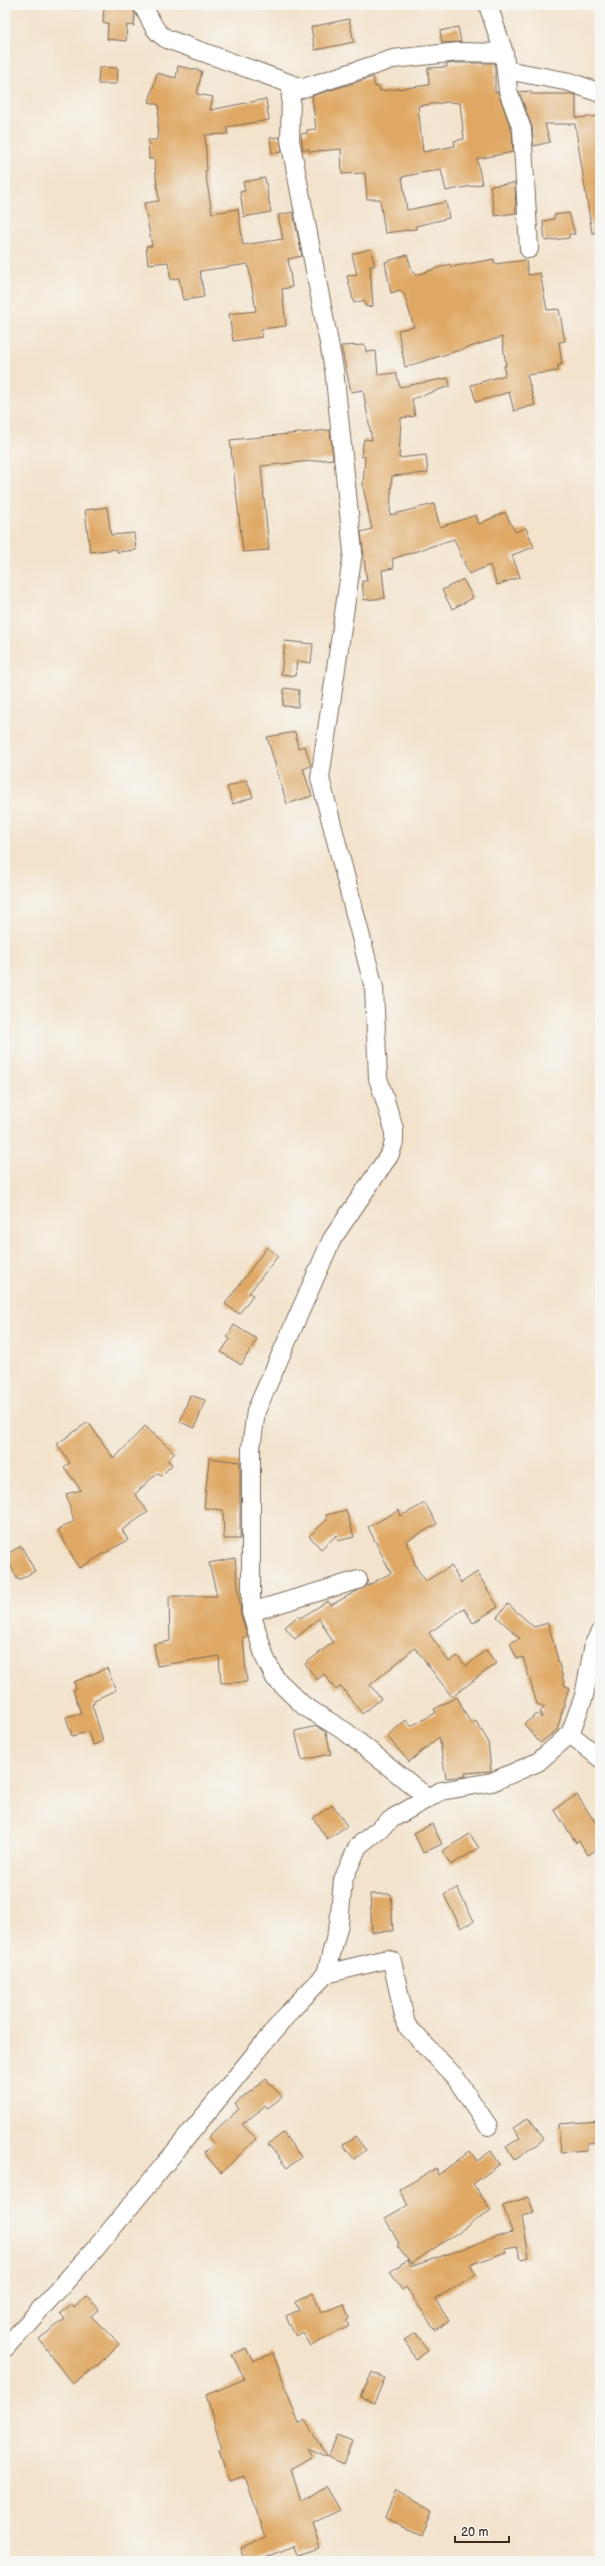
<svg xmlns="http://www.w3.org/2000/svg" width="605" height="2566" font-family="'Balsamiq Sans',sans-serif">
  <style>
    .building { fill: #dfa965; fill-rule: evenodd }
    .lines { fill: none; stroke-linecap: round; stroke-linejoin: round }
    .street-casing { stroke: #7b6b5b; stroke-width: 20 }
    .street { stroke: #fff; stroke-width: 18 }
  </style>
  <rect width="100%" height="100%" fill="#f6f6f2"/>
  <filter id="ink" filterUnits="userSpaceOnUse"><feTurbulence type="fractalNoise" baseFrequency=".025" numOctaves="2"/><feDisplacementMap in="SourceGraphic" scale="8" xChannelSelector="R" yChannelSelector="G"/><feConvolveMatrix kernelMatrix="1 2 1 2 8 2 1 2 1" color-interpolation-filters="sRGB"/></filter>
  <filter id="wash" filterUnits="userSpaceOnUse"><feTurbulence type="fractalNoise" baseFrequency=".012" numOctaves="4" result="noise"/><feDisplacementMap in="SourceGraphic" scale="16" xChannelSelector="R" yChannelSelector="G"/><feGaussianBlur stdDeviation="0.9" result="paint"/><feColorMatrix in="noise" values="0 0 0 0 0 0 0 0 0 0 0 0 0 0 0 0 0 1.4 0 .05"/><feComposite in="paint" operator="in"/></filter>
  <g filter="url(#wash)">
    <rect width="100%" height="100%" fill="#f3e3cc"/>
    <g id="blocks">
      <!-- building -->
      <path class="building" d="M104,5H132L135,14L134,26L127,25L126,41L107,39L108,23H103Z
        M349,19L354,42L315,50L311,27Z
        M458,27L461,42L442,43L440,31Z
        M459,63H495V92H498L512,131L513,152L477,159L482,184L446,191L441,169L402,177L407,210L446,202L449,218L416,226V229L385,233L380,199H367L365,173L342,174L341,149L309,152V149L303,150L301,134L307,133V130L316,129L312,96L373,77L375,87L379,86L380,91L429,85L428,68L447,67L446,64ZM448,102L460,103L464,139L454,141L455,146L423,152L418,106Z
        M178,66L202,71L197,94L213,97L210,110L266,99L269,120L227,127L228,134L205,135L207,171H205L212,213L238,209L243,245L283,239L278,215L293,212L302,256L288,259L292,287L282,289L286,326L261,329L262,337L233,341L229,314L256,311L248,264L200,271L204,297L183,300L179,278L171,280L168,262L148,264L146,246H152L144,203L159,201L154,159H149L148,140H157L159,105L149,102L157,73L176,78Z
        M99,67L118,68L117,84H98Z
        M531,91V94H572L576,95V118L600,116V232L592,233L575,124H545L550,142L534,146L532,126L519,92Z
        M280,137L282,152L272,153L270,138Z
        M265,178L271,212L244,217L240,192L245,191L243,182Z
        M515,183L516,213L495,216L490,186Z
        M569,213L575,234H569V238L545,241L543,221L554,219V215Z
        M370,249L375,266H370L373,306L366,307L364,300L354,303L347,276L357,274L352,254Z
        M407,255L413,273L416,275L450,264L451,267L494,259L495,264L526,260L528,275L540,273L547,310L559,309L565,341L559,342L562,365H558V371L527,375L535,405L514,411L509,392L476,402L471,385L505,375L504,366H506L502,337L405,367L398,330L414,327L404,294L400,290L391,293L385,262Z
        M365,345L366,352L376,351L378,375L396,373L400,387L448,378L450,386L412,399L415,416L401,418L399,458L426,455L428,473L392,476L390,515L434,504L440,527L476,515L479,524L505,512L515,532L526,528L534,547L512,555L520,577L497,585L490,565L469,574L454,539L392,559L394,568L382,570L385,598L364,600L362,581H367L361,532L372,529L363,487L365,457L361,456L364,439L372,440L363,390L351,392L341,346Z
        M330,430L333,459L261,466L269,550L243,552L230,440Z
        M107,507L111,535L134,533L136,550L117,552V549L90,552L85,510Z
        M463,579L473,598L452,609L442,590Z
        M285,641L313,644L311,663L297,661L295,676L281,674Z
        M284,688L299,690L298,707L283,706Z
        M295,732L298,748L305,746L311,766L303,769L312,796L287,804L267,737Z
        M247,780L253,797L233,804L227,787Z
        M267,1247L278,1256L249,1293L253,1295L239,1314L225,1304Z
        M234,1325L257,1339L241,1365L221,1352L230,1339L227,1337Z
        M190,1395L205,1400L195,1428L180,1422Z
        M88,1422L114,1459L145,1426L175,1453L168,1460L172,1465L161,1476L157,1473L135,1494L148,1512L122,1530L128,1540L79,1568L58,1530L74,1521L66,1494L81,1490L64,1467L70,1463L57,1444Z
        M209,1458L240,1462V1539H224L223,1510L204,1508Z
        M425,1503L437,1524L406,1541L417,1569L426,1581L451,1566L461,1583L477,1572L498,1607L473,1623L464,1608L429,1633L449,1662L457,1656L466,1666L486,1650L496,1663L452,1697L415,1648L370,1685L381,1699L362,1714L341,1686L336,1690L324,1674L317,1680L305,1664L333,1642L319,1618L295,1639L285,1627L298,1616L300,1618L328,1601L331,1605L391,1573L368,1527L399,1510L401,1516Z
        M346,1510L354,1537L338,1541L337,1535L321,1549L309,1536L327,1520L326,1515Z
        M21,1546L35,1571L18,1580L5,1555Z
        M235,1558L241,1615L248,1637H243L247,1682L221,1683L219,1656L157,1666L154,1644L170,1641L169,1596H217L209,1563Z
        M508,1604L534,1627L548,1623L565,1686L569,1687L557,1730L540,1743L524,1724L537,1714L542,1718L540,1712L545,1707L537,1704L523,1657L517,1659L510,1643L520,1638L497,1617Z
        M107,1668L116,1690L94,1700L95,1703L92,1704L103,1741L93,1745L88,1732L72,1736L66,1717L81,1713L73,1690L76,1689L74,1682Z
        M457,1697L471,1724L476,1721L488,1741L491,1771L465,1773L466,1776L446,1778L439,1737L409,1762L387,1736L406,1720L411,1726L436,1713L434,1709Z
        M317,1726L326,1732L331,1754L302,1760L295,1731Z
        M577,1795L595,1822L600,1818V1847L588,1855L579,1841L576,1843L554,1809Z
        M333,1805L347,1826L327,1839L313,1818Z
        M432,1824L442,1844L423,1853L414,1833Z
        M470,1834L479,1848L451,1865L442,1851Z
        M457,1888L474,1921L461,1928L444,1895Z
        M370,1894H391L393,1931L372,1932Z
        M266,2079L282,2097L268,2108L266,2106L242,2124L256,2139L221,2173L204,2153L214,2144L208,2137L239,2109L235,2104Z
        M528,2118L544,2139L515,2160L506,2147L520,2138L513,2128Z
        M600,2121V2142L587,2143V2150L561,2152L558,2124Z
        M283,2133L301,2157L287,2168L268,2144Z
        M355,2136L366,2150L354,2159L343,2145Z
        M470,2151L477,2161L491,2151L500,2164L473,2184L491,2210L411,2264L397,2246L399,2244L385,2218L408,2205L399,2190L436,2168L438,2175Z
        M528,2197L534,2213L522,2216L529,2257L521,2259L517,2246L504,2248L506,2252L470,2265L476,2275L435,2299L449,2321L435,2330L406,2287L402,2290L390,2272L407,2260L410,2267L512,2232L503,2206Z
        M313,2293L321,2313L344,2304L349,2319L346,2321L349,2326L311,2346L303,2333L296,2337L286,2316L299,2310L295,2302Z
        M87,2296L99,2309L91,2316L119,2344L98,2365L72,2384L39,2339L65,2319L60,2313L72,2304L74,2308Z
        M416,2333L428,2351L416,2359L404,2340Z
        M246,2348L253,2362L273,2353L299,2424L305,2420L327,2457L307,2448L312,2457L291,2469L301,2502L326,2486L340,2510L313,2523L321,2548L296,2555L293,2546L258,2561H246L241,2549L265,2537L245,2476L229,2481L219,2450L222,2449L206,2395L245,2379L232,2355Z
        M372,2372L385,2378L374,2403L361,2397Z
        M337,2436L352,2442L343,2464L328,2457Z
        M396,2491L432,2511L422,2534L385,2518Z"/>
    </g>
  </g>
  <g filter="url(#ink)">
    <use href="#blocks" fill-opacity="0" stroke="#7b6b5b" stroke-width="1"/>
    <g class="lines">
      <defs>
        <path id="street" d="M142,5C151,18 152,31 167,39L302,88
          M504,53L508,91L522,129L529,249
          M506,70L570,82L600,93
          M358,1580L251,1612L265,1658L275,1678L304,1706L346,1732L428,1798
          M251,1612V1448L256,1411L332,1239L390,1154L394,1142V1129L378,1078L374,988L320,778L353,552L334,369L290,140L291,92L393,59L459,52L504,53L488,5
          M570,1734L600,1758
          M326,1974L387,1959L392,1961L406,2025L455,2077L488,2126
          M5,2348L96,2248L291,2010L326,1974L339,1924L343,1880L358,1846L393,1818L441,1791L492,1782L538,1762L570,1734L584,1696L594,1644L600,1632"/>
      </defs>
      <!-- street casing -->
      <use href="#street" class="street-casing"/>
      <!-- street -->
      <use href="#street" class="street"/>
    </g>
  </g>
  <!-- margin -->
  <rect width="605" height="2566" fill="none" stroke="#f6f6f2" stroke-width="20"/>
  <!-- scale -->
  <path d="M455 2536v6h54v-6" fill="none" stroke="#3b2a1e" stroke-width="2"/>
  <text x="461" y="2536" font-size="12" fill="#3b2a1e" stroke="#f6f6f2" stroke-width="3" paint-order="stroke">20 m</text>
</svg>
